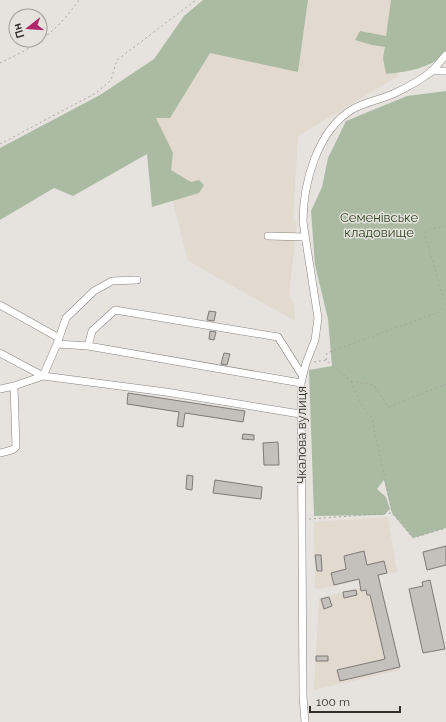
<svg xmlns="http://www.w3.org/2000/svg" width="446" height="722" font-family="Raleway,sans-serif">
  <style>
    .built { fill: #e2d9cf }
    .green { fill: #abbba3 }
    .building { fill: #c4c0bc; stroke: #7d7a76 }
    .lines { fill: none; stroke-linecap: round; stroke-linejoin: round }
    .minor-casing { stroke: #86837f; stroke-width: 8 }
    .path { stroke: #a7a5a2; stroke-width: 1; stroke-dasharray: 2 3; stroke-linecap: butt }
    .minor { stroke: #fff; stroke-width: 7 }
    .labels { text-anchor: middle; stroke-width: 3; stroke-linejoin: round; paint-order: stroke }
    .park-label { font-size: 13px; fill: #2b461c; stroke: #e6e3df }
    .street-label { font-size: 13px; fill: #302f2d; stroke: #e6e3df }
  </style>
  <rect width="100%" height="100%" fill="#e6e3df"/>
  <!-- built -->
  <path class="built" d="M308,0H395L385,65L400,75L298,136L293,218L297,223L289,296L294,304L295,321L188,261L149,108L196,39L298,72Z
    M388,517L397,572L387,574L320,589L315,588L314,522Z
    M380,583L400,670L314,690L319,598Z"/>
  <!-- green -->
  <path class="green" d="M203,0H308L298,72L210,53L170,118H156L173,153L171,170L191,182L199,180L204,185L199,193L152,207L147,154L73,196L54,188L0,220V148L100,95L154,59L184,16Z
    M391,0H446V53C431,68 407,72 386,74L383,58L385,47L372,45L355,40L360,31L386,36Z
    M446,91V528L413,538L392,513L384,480L377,489L386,497L390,509L384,515L314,516L309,370L332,366L328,319L315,265L311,211L322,187L328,158L346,121L407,96Z"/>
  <!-- building -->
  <path class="building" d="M209,311L216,312L214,321L207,320Z
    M210,331L216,332L214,340L209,339Z
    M224,353L230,354L227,365L221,364Z
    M128,393L245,411L243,422L185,413L183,427L177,426L179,412L127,404Z
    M243,434L254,435V440L242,439Z
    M278,442L279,465H264L263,443Z
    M187,475L193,476L192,490L186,489Z
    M215,480L262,487L261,499L213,493Z
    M446,546V565L427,570L423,552Z
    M364,551L367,565L384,561L387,573L378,575L400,667L340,681L337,670L385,659L370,595H367L366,590L361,591L359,579L334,585L331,573L346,569L344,556Z
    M315,555H321L322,571H317Z
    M430,580L445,649L423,653L409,589L423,586L422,582Z
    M356,590L357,595L344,598L343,592Z
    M329,597L332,606L324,609L321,599Z
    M316,656H328V661H316Z"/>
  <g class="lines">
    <defs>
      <path id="minor" d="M431,71H446
        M268,236L305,237
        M0,305L59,338
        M57,344L88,346L301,383
        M88,346L92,331L115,310L278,337L302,375
        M0,353L43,376L57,344L66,318L94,291L112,281L137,280
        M0,389L14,386L43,376L166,392L300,414
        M0,453L12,450L16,447L14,386
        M305,722L303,696L301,383L306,363L315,340L318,318L303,222C303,184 317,130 353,109C365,102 379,100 393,94C406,88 421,80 432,71C437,66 441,60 446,55"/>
    </defs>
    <!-- minor casing -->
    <use href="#minor" class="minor-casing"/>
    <!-- path -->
    <path class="path" d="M0,63C12,57 26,51 38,42C54,31 68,16 79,0
      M0,144L96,93L111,80L117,60L196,0
      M326,360L327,353L439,312L443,308L445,303L425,236L426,232L429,229L446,226
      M314,362L326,360L351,381L362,406L372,418L392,513
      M351,381L374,385L388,407L446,384
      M309,519L392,513L413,538L446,528"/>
    <!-- minor -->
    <use href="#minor" class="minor"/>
  </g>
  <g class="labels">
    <!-- park labels -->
    <g class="park-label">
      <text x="379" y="222">Семенівське<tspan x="379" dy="15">кладовище</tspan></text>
    </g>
    <!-- street labels -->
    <g class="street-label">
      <text transform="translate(301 435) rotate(-90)" y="5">Чкалова вулиця</text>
    </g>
  </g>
  <!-- north arrow -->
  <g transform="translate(28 28) rotate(253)"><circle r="19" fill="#e6e3df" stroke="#9d9b98"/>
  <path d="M0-3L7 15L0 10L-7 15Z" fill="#ae2669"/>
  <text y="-6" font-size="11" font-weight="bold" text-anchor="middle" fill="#302f2d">Пн</text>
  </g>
  <!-- scale -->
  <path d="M310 706v6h90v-6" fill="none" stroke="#302f2d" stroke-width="2"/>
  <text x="316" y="706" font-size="12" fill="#302f2d" stroke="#e6e3df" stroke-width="3" paint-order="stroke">100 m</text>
</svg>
